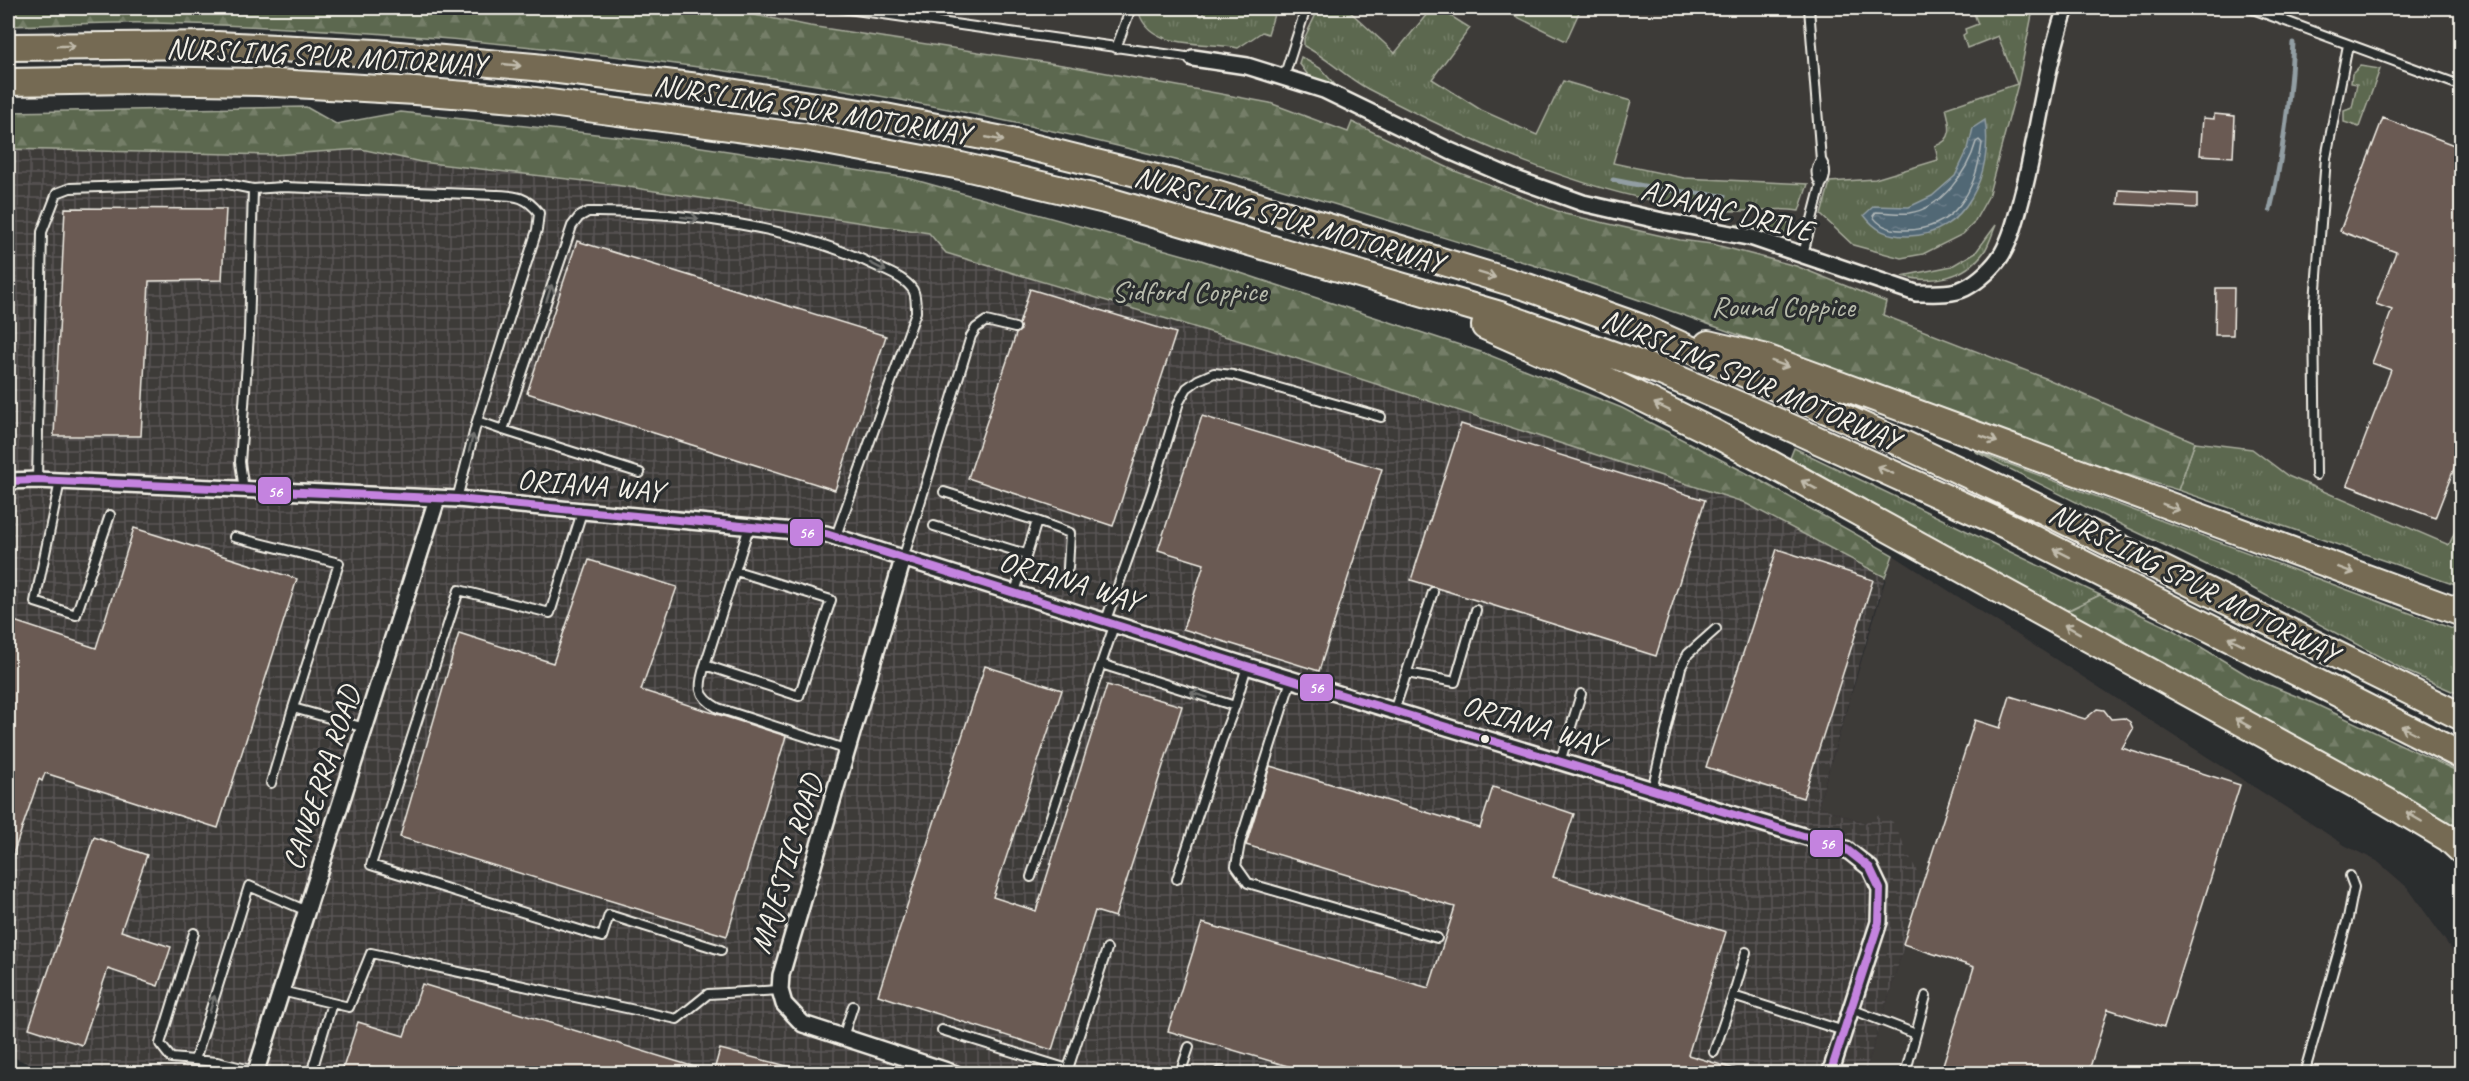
<svg xmlns="http://www.w3.org/2000/svg" width="2469" height="1081" font-family="Caveat,sans-serif">
  <style>
    .built { fill: #3e3a39 }
    .industrial { fill: url(#industrial-grid) }
    .grass { fill: url(#grass-tufts); stroke: #a8ac9c; stroke-width: 1.5 }
    .forest { fill: url(#forest-firs); stroke: #a8ac9c; stroke-width: 1.5 }
    .water { fill: url(#water-ripples); stroke: #929ea3; stroke-width: 1.5 }
    .lines { fill: none; stroke-linecap: round; stroke-linejoin: round }
    .shore { stroke: #b3baba; stroke-width: 1.5 }
    .stream { stroke: #929ea3; stroke-width: 5 }
    .building { fill: #6b5a53; stroke: #f4f1e8; stroke-width: 1.5 }
    .lane-casing { stroke: #f4f1e8; stroke-width: 12 }
    .street-casing { stroke: #f4f1e8; stroke-width: 20 }
    .highway-casing { stroke: #f4f1e8; stroke-width: 30 }
    .lane { stroke: #2a2d2e; stroke-width: 8 }
    .street { stroke: #2a2d2e; stroke-width: 15 }
    .highway { stroke: #746b52; stroke-width: 26 }
    .bus-1-casing { stroke: #2a2d2e; stroke-width: 12 }
    .bus-1 { stroke: #c483df; stroke-width: 8 }
    .oneway { stroke: #c1bbac }
    .oneway2 { stroke: #71726f }
    .bus-dot { fill: #f4f1e8; stroke: #2a2d2e; stroke-width: 2 }
    .labels { text-anchor: middle; stroke-width: 6; stroke-linejoin: round; paint-order: stroke }
    .street-label { font-size: 30px; fill: #f4f1e8; stroke: #2a2d2e }
    .park-label { font-size: 30px; fill: #b7baab; stroke: #2a2d2e }
    .line-badge { stroke: #2a2d2e; stroke-width: 2 }
    .badge-label { font-size: 16px; text-anchor: middle; font-weight: bold; fill: #fff }
  </style>
  <defs>
    <pattern id="industrial-grid" width="8" height="8" patternUnits="userSpaceOnUse" patternTransform="scale(1.5)"><rect width="8" height="8" fill="#3e3a39"/><path d="M0 4h8M4 0v8" fill="none" stroke="#5a5756"/></pattern>
    <pattern id="grass-tufts" width="24" height="20" patternUnits="userSpaceOnUse" patternTransform="scale(1.5)"><rect width="24" height="20" fill="#5c684f"/><path d="M3 7l-1-3M5 7V3M7 7l1-3M15 17l-1-3M17 17v-4M19 17l1-3" fill="none" stroke="#747e68"/></pattern>
    <pattern id="forest-firs" width="22" height="20" patternUnits="userSpaceOnUse" patternTransform="scale(1.5)"><rect width="22" height="20" fill="#5c684f"/><path d="M5 1l3.5 6h-7zM16 11l3.5 6h-7z" fill="#747e68"/></pattern>
    <pattern id="water-ripples" width="26" height="14" patternUnits="userSpaceOnUse" patternTransform="scale(1.5)"><rect width="26" height="14" fill="#516775"/><path d="M2 4q2-2 4 0t4 0M15 11q2-2 4 0t4 0" fill="none" stroke="#6b7d89"/></pattern>
  </defs>
  <rect width="100%" height="100%" fill="#2a2d2e"/>
  <filter id="ink" filterUnits="userSpaceOnUse"><feTurbulence type="fractalNoise" baseFrequency=".0167" numOctaves="2"/><feDisplacementMap in="SourceGraphic" scale="12" xChannelSelector="R" yChannelSelector="G"/><feConvolveMatrix kernelMatrix="1 2 1 2 8 2 1 2 1" color-interpolation-filters="sRGB"/></filter>
  <g filter="url(#ink)">
    <!-- built -->
    <path class="built" d="M720,8H2461V518L2450,545L2288,476L2252,449L2195,442L2045,378L1882,315L1886,303L1712,244L1680,240L1565,214L1455,171L1351,122L1348,133L1270,103L1069,66L810,26Z
      M1893,555L2346,846L2377,861L2408,888L2461,963V1073H1865L1923,884L1865,823L1818,806Z"/>
    <!-- industrial -->
    <path class="industrial" d="M8,149L273,155L361,149L421,162L602,183L929,233L946,253L1264,348L1743,502L1885,577L1818,806L1865,823L1875,814L1893,822L1923,884L1865,1073L53,1074L8,1055Z"/>
    <!-- grass -->
    <path class="grass" d="M1138,8H1183L1202,16L1205,8H1276L1268,34L1262,32L1238,48C1205,41 1145,51 1138,8Z
      M1319,8H1346L1395,53L1432,8H1438L1470,28L1432,79L1481,110L1537,135L1563,81L1631,101L1613,163L1684,178L1808,184L1799,211C1780,207 1760,211 1740,211C1721,211 1700,209 1681,206C1571,188 1466,140 1368,89C1344,76 1328,58 1304,46V39Z
      M1499,8H1581L1566,41Z
      M1972,8H2026L2033,10L2018,84L1988,197L1973,224L1963,234L1923,254L1901,258L1853,245L1821,215L1830,182L1875,179L1938,160L1935,146C1955,140 1950,124 1946,108L2017,84L1998,36L1967,48L1963,35L1966,33L1965,29L1978,24Z
      M1301,57L1320,68L1337,87L1308,75L1299,63Z
      M2360,66L2380,69L2359,127L2344,122V111L2352,108L2357,84L2351,83L2352,74Z
      M1780,221L1799,225C1779,243 1757,232 1733,225Z
      M1996,225C1992,234 1989,245 1984,252C1964,279 1932,284 1902,276L1952,266L1976,252Z
      M2195,442L2252,449L2288,476L2449,545L2461,518V587L2178,490Z
      M1794,448L2100,595L2064,612L1790,458Z
      M1974,451L2461,632V695L2408,672L2230,576L2128,528Z"/>
    <!-- forest -->
    <path class="forest" d="M8,8H720L810,26L1069,66L1270,103L1348,132L1352,122L1455,171L1565,214L1680,240L1712,244L1796,266L1886,302L1883,315L2045,378L2195,442L2178,490C2103,468 2029,440 1955,413C1797,357 1639,296 1478,248C1367,214 1256,179 1143,152C819,73 487,31 154,23C105,22 56,25 8,26Z
      M306,107L336,124L401,112L675,143L908,178L1198,259L1484,353L1622,408L1754,477L1893,555L1885,577L1743,502L1264,348L946,253L929,233L602,183L421,162L361,149L273,155L8,149V112Z
      M2100,595L2173,630L2252,678L2313,703L2461,773V837L2065,612Z"/>
    <!-- water -->
    <path class="water" d="M1985,120C1994,171 1966,237 1907,236C1887,236 1875,230 1864,215L1874,206L1909,207L1932,196L1955,176L1968,149L1973,128Z"/>
    <g class="lines">
      <!-- shore -->
      <path class="shore" d="M1979,140L1982,143C1976,191 1955,232 1901,230C1890,230 1878,225 1873,216L1876,212C1887,212 1899,214 1909,213C1941,209 1968,171 1976,142Z"/>
      <!-- stream -->
      <path class="stream" d="M2296,8L2297,13
        M1613,180L1659,189L1724,196
        M2270,210C2283,155 2290,100 2293,43"/>
    </g>
    <!-- building -->
    <path class="building" d="M2214,114L2235,116L2233,157L2200,155L2203,118L2214,119Z
      M2383,118L2462,148V448L2435,518L2347,485L2391,370L2372,363L2392,310L2376,304L2396,252L2340,231Z
      M2119,190L2197,194V208L2118,204Z
      M65,208L226,209L222,280L149,281L141,436H54Z
      M577,241L886,336L835,490L527,393Z
      M2216,288H2234L2233,335H2215Z
      M1030,289L1176,333L1113,526L968,478L1016,334L1021,330L1019,324Z
      M1202,416L1382,469L1319,671L1183,629L1204,564L1158,550Z
      M1461,424L1705,500L1656,656L1411,580Z
      M134,528L297,579L218,828L45,773L42,781L39,779L10,863L8,862V619L96,648Z
      M1777,549L1873,580L1803,798L1706,767Z
      M589,560L677,587L641,690L786,736L727,936L400,837L459,633L553,663Z
      M985,666L1062,690L993,897L1036,911L1107,685L1182,706L1115,917L1095,911L1052,1050L878,995Z
      M2010,696L2085,719L2097,709L2104,710L2111,719L2124,718L2130,722L2133,729L2122,748L2240,785L2164,1027L2108,1009L2088,1074H1940L1974,967L1903,944L1975,720L2000,728Z
      M1270,766L1480,828L1493,787L1574,814L1553,877L1726,932L1688,1055L1738,1070L1737,1074H1315L1168,1031L1202,923L1429,988L1455,907L1246,845Z
      M94,837L147,855L121,931L171,947L158,986L108,969L82,1045L29,1028Z
      M422,984L705,1070V1074H393L370,1066L367,1074H341L358,1022L404,1036Z
      M720,1049L795,1068L794,1074H713Z"/>
    <g class="lines">
      <defs>
        <path id="lane" d="M841,8L1193,58
          M2250,8L2462,86
          M1116,48L1131,8
          M1284,77L1306,8
          M1821,185C1815,175 1815,169 1821,160
          M1803,254L1821,185C1827,176 1826,168 1821,160L1809,8
          M503,430L640,473
          M2316,475L2314,315L2326,158L2348,45
          M37,480L42,232L57,193L70,188L222,183L253,189
          M60,481L35,602L76,615L110,515
          M244,490L240,462L249,334L253,189L283,187L496,195C516,196 526,196 539,213L537,230L477,421
          M944,492L1037,521L1015,592
          M457,499L477,421L503,430L572,226L579,217L588,212C680,211 796,226 878,267C890,273 905,278 913,290C916,295 916,305 916,312L836,536
          M582,512L550,613L459,590L371,865L602,937L609,915L721,950
          M1037,521L1070,533L1068,568
          M934,526L1026,554
          M234,537L339,563L293,708L365,728
          M903,559L971,336L976,328L986,321L1015,328
          M736,571L831,600L799,696L705,665L749,527
          M1106,620L1152,491L1179,402L1187,388L1198,380L1214,373L1233,375L1381,417
          M1115,623L1101,664L1235,706L1247,666
          M705,665C698,687 697,696 718,708L848,750
          M1407,673L1455,682L1476,610
          M1291,680L1240,843L1236,866L1248,883L1437,938
          M1394,711L1433,592
          M1560,762L1581,694
          M271,783L293,708
          M1652,790L1681,667L1688,654L1716,629
          M1031,877L1101,664
          M1177,879L1222,740L1235,706
          M194,933L160,1044L171,1058L217,1062L255,1071
          M281,991L349,1007L371,953L677,1019L708,994L780,990
          M1733,996L1746,952
          M1851,1009L1916,1034L1905,1074
          M942,1030L1068,1069
          M1916,1034L1926,996
          M843,1037L853,1006
          M1714,1052L1733,996L1844,1031
          M195,1060L249,886L307,911
          M1067,1072L1107,949
          M311,1074L332,1003
          M1180,1074L1189,1047
          M1217,1074L1219,1072L1228,1074
          M2304,1074L2348,918L2354,887L2350,876"/>
        <path id="street" d="M1193,58L1247,66L1324,90L1450,151L1513,178L1583,203L1662,221L1753,238L1916,293C1931,293 1951,295 1965,288C1979,281 1994,267 2002,254C2013,235 2018,211 2024,189C2039,129 2045,67 2066,8
          M8,481L37,480L457,499L826,534L1247,666L1846,849L1870,868L1880,889L1879,922L1830,1074
          M903,559L781,975L780,990L784,1004L803,1024L956,1074
          M255,1074L437,499"/>
        <path id="highway" d="M8,47L217,45L376,53L534,67L698,87L885,117L1003,140L1205,190L1527,287L1642,328L1903,444L2037,507L2462,717
          M8,82L132,80L259,82L415,91L528,100L804,137L961,166L1105,200L1500,315L1659,371L1778,422L2012,528L2462,756
          M1485,326L1602,378L1714,433L2386,801L2448,838L2462,851
          M1708,344L1763,357L2462,613"/>
      </defs>
      <!-- lane casing -->
      <use href="#lane" class="lane-casing"/>
      <!-- street casing -->
      <use href="#street" class="street-casing"/>
      <!-- highway casing -->
      <use href="#highway" class="highway-casing"/>
      <!-- lane -->
      <use href="#lane" class="lane"/>
      <!-- street -->
      <use href="#street" class="street"/>
      <!-- highway -->
      <use href="#highway" class="highway"/>
      <defs>
        <path id="bus-1" d="M8,481L37,480L457,499L826,534L1247,666L1846,849L1870,868L1880,889L1879,922L1830,1074"/>
      </defs>
      <!-- bus-1 casing -->
      <use href="#bus-1" class="bus-1-casing"/>
      <!-- bus-1 -->
      <use href="#bus-1" class="bus-1"/>
    </g>
    <!-- one-way arrows -->
    <defs><path id="oneway-shaft" d="M-6 0H5M1.5-3L5.5 0L1.5 3" fill="none" stroke-width="1.6" stroke-linecap="round" stroke-linejoin="round" transform="scale(1.5)"/></defs>
    <g class="oneway">
      <use href="#oneway-shaft" transform="translate(66 46)"/>
      <use href="#oneway-shaft" transform="translate(512 65) rotate(6)"/>
      <use href="#oneway-shaft" transform="translate(995 139) rotate(11)"/>
      <use href="#oneway-shaft" transform="translate(1487 275) rotate(17)"/>
      <use href="#oneway-shaft" transform="translate(1780 364) rotate(20)"/>
      <use href="#oneway-shaft" transform="translate(1662 407) rotate(-154)"/>
      <use href="#oneway-shaft" transform="translate(1989 439) rotate(21)"/>
      <use href="#oneway-shaft" transform="translate(1885 470) rotate(-156)"/>
      <use href="#oneway-shaft" transform="translate(1809 485) rotate(-151)"/>
      <use href="#oneway-shaft" transform="translate(2171 507) rotate(21)"/>
      <use href="#oneway-shaft" transform="translate(2062 553) rotate(-153)"/>
      <use href="#oneway-shaft" transform="translate(2346 570) rotate(20)"/>
      <use href="#oneway-shaft" transform="translate(2072 629) rotate(-151)"/>
      <use href="#oneway-shaft" transform="translate(2236 641) rotate(-153)"/>
      <use href="#oneway-shaft" transform="translate(2243 723) rotate(-151)"/>
      <use href="#oneway-shaft" transform="translate(2409 730) rotate(-153)"/>
      <use href="#oneway-shaft" transform="translate(2414 817) rotate(-150)"/>
    </g>
    <g class="oneway2">
      <use href="#oneway-shaft" transform="translate(690 218) rotate(7)"/>
      <use href="#oneway-shaft" transform="translate(878 267) rotate(27)"/>
      <use href="#oneway-shaft" transform="translate(549 293) rotate(-72)"/>
      <use href="#oneway-shaft" transform="translate(471 443) rotate(-76)"/>
      <use href="#oneway-shaft" transform="translate(1199 695) rotate(-163)"/>
      <use href="#oneway-shaft" transform="translate(212 1004) rotate(-73)"/>
    </g>
  </g>
  <!-- markers -->
  <circle class="bus-dot" cx="1485" cy="739" r="5"/>
  <g class="labels">
    <!-- street labels -->
    <g class="street-label">
      <text transform="translate(326 56) rotate(3)" y="10">NURSLING SPUR MOTORWAY</text>
      <text transform="translate(812 109) rotate(9)" y="10">NURSLING SPUR MOTORWAY</text>
      <text transform="translate(1727 210) rotate(14)" y="10">ADANAC DRIVE</text>
      <text transform="translate(1289 219) rotate(16)" y="10">NURSLING SPUR MOTORWAY</text>
      <text transform="translate(1751 379) rotate(23)" y="10">NURSLING SPUR MOTORWAY</text>
      <text transform="translate(590 485) rotate(5)" y="10">ORIANA WAY</text>
      <text transform="translate(1070 581) rotate(17)" y="10">ORIANA WAY</text>
      <text transform="translate(2194 583) rotate(27)" y="10">NURSLING SPUR MOTORWAY</text>
      <text transform="translate(1533 725) rotate(17)" y="10">ORIANA WAY</text>
      <text transform="translate(321 778) rotate(-72)" y="10">CANBERRA ROAD</text>
      <text transform="translate(786 864) rotate(-73)" y="10">MAJESTIC ROAD</text>
    </g>
    <!-- park labels -->
    <g class="park-label">
      <text x="1189" y="301">Sidford Coppice</text>
      <text x="1783" y="316">Round Coppice</text>
    </g>
  </g>
  <g class="line-badge">
    <rect x="257" y="476" width="35" height="29" rx="6" fill="#c483df"/>
    <rect x="789" y="518" width="35" height="29" rx="6" fill="#c483df"/>
    <rect x="1299" y="673" width="35" height="29" rx="6" fill="#c483df"/>
    <rect x="1809" y="829" width="35" height="29" rx="6" fill="#c483df"/>
  </g>
  <g class="badge-label">
    <text x="275" y="497">56</text>
    <text x="806" y="538">56</text>
    <text x="1316" y="693">56</text>
    <text x="1827" y="849">56</text>
  </g>
  <!-- margin -->
  <rect width="2469" height="1081" fill="none" stroke="#2a2d2e" stroke-width="30"/>
  <rect x="15" y="15" width="2439" height="1051" fill="none" stroke="#f4f1e8" stroke-width="2" filter="url(#ink)"/>
</svg>
